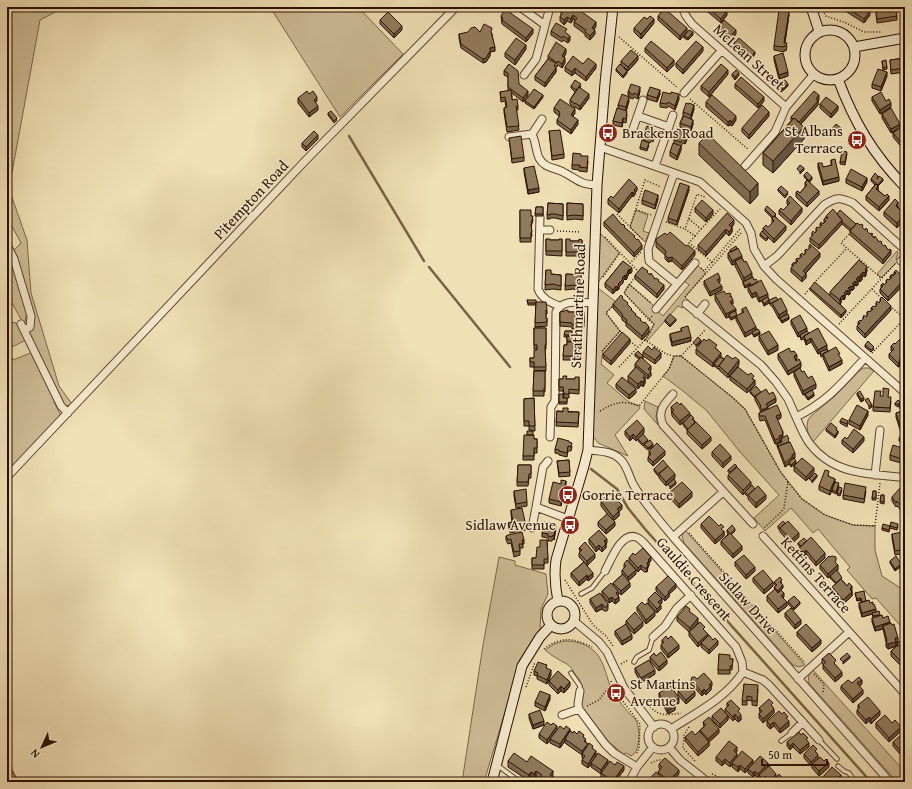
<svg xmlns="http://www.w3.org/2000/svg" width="912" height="789" font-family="'Gentium Book Plus',serif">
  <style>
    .green { fill: #cebc96; stroke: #7c654b }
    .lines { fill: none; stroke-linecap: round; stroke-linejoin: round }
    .stream { stroke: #796147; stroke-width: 2.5 }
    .lane-casing { stroke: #5c422d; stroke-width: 5.5 }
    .street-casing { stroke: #5c422d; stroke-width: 9 }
    .secondary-casing { stroke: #2a0e00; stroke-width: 11 }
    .path { stroke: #2a0e00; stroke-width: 1.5; stroke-dasharray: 1 2; stroke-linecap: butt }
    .lane { stroke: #f5ebcf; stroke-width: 3.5 }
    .street { stroke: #f5ebcf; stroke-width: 7 }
    .secondary { stroke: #f5ebcf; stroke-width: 9 }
    .wall { fill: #7d6a51; stroke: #2a0e00 }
    .shaded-wall { fill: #665642; stroke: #2a0e00 }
    .building { fill: #917b5e; stroke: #2a0e00 }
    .labels { text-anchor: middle; stroke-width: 3; stroke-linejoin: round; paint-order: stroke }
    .street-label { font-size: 15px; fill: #2a0e00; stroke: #f5ebcf }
    .poi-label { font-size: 15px; fill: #2a0e00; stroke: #f5ebcf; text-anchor: start }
  </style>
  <rect width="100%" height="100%" fill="#f0e0b5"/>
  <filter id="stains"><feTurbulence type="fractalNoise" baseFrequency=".005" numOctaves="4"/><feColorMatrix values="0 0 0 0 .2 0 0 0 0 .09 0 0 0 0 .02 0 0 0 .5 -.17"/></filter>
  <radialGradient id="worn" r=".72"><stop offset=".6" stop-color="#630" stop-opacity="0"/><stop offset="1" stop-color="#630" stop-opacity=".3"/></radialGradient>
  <!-- green -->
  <path class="green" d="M7,7H65L40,20L9,189L27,240L31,293L59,386L72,404L69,406L64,405L30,338L29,332L32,329L13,251L21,243L7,217Z
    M270,7H358L403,54L340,117Z
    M636,210L648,215L643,231L649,233L645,242L630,227Z
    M600,233L619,253L597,284Z
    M7,251L12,261L27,311L25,322L23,323L11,301L7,299Z
    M897,251L898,253L896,259L898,261L881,278L877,274Z
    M697,265L706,273L685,297L689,301L682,308L678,306L648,340H645L650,332L654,324L624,293L629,284L654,306L653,307L663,316L689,285L684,281Z
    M598,288L616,302L606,313L620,331L603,351L601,364L614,375L607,383L629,402L639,406L640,408L615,435L628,456L598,443L593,436V399Z
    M7,321L16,323L26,340L10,348L7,339L9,338L7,334Z
    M7,346L13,360L33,352L54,395V402L60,414L58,419L7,472Z
    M674,356H681L732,397L745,409L780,471L802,499L825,515L853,525L875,526V550L882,576L905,591V631L876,598L872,599L847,570L850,567L818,529L813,533L791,508L765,531L754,518L779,495L740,452L707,411L683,391L663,376L669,369Z
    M863,368H869L874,371L813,442L808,434L807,426L808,420L811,416L835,396L859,371Z
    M645,401L658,407L656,417L658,425L644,409Z
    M685,530L805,665L799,667L793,665L684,543L682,536Z
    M499,557L515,561V565L546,574L548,594L541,609L540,629L536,639L519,665L484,782H462L483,645Z
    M564,641C575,641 584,643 593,650C603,658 606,674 610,686C614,694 624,708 630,714C634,718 637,720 638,726C640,733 639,748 635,753L631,756L626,753L623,754L608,741L581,706C584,693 584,684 575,674C573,670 570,666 567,664C559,660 552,656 545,650L554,644Z
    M812,669L905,772V782H897L808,682L809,675Z"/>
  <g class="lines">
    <!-- stream -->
    <path class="stream" d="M349,136L424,261
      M429,267L510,367
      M591,469L617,489L628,508L645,529L871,782
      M7,762L18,782"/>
    <defs>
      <path id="lane" d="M581,594L592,588L605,571
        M634,662L637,657L649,650L653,637
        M571,673L580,686V691
        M819,740L837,759
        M781,741L792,733
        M497,765L520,782
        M838,766L844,771L849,773L855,782"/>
      <path id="street" d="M520,7L545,25
        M682,7L686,16L692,24L786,107
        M524,75L536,59L550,7
        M684,93L721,51
        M638,116L669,127
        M542,119L532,134C536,142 536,152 539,158C545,169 555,167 565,173C580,181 579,184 597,185
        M633,129L643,100
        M509,137L532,134
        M600,147L700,182L746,223L751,233L754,249L764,266L776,279L905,393
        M655,166L673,115
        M745,166L775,132L786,107L814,74
        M674,173L648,249L649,261L677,284
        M540,217L538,289C542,299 550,302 559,306
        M540,230H550
        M7,245L14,259L31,316L30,327L25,330
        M901,261L905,257
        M764,266L777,256L824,205C836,197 840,197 853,203L905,250
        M686,304L761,365L776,382L788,399L796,417C827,402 843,382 865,358
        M656,309L695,263
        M697,314L705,304
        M21,324L61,406L68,413
        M673,394C664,404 657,411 663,425L753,524
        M796,417C800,426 804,436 810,444C833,474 867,474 900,477L905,479
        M550,437L551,407L555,401L556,312C564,298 578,303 592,303
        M588,450C598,451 612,451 620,459C627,465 629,476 633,484C644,503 659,520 673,537L890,782
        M548,461L543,467L536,507L568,519
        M875,475L880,430
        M7,477L306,160L456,7
        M532,528L536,507
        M763,536L905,694
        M673,537L723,492
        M605,571C611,560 621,532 636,537C639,538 642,541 644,543L736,647L742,662L743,672
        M574,621L599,642L607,652L624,688L654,727
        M653,637L665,626L677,608L691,595
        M743,672L763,680L769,685L819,740
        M798,679L849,632
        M579,709L578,704L580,691
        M562,715L579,709L605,744L614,753L637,767
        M648 737a13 13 0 1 1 26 0a13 13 0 1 1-26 0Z
        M671,729C696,713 726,698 743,672
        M792,733L803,722
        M669,747L680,760L708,782
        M629,782L637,767L653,747"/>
      <path id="secondary" d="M811,7L819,31
        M805 55a25 25 0 1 1 50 0a25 25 0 1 1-50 0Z
        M854,47L905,38
        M838,79C854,122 873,154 905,187
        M547 615a14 14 0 1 1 28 0a14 14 0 1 1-28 0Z
        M558,601C555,587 554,575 556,560L584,466L588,450L597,185L605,83L613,7
        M492,782L522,666L540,637L551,625"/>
    </defs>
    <!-- lane casing -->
    <use href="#lane" class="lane-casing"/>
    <!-- street casing -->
    <use href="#street" class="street-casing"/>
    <!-- secondary casing -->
    <use href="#secondary" class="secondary-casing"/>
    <!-- path -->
    <path class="path" d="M821,8L826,16L846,23L864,32H881
      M619,37L678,88
      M690,99L749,150
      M636,210L652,215
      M617,214L630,227
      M689,219L701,229L695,236L685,229L697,194L705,197
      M666,222L685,229
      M701,229L720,209
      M557,231L581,232
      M851,232L841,243L881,278
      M695,236L689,243L712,262L741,228
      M605,237L630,263
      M642,239L630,227L645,180L661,187
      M701,268L704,271L712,262
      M639,272L630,263L641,252
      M603,277L620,253
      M635,277L624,293L649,320L653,315
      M814,283L847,248
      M629,284L651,303
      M872,289L881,298
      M805,294L810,288
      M685,297L742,232
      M614,305L606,313L620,331
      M890,306L905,319
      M649,320L654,324L650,332L645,340L666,354L673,356
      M839,324L895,264
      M698,338L705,330
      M630,341L637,347
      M694,342L681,356L732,397L745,409L780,471L788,482L784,508L781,512L764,528
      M602,351L620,331L622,334
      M872,353L905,318
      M619,367L645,340
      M600,411C615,402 623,400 639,406L669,369L674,356H681
      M788,482L802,499L825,515L853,525L875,526L880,483
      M689,533L805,663
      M565,580L593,625L606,636L613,646
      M544,649C561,636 573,638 592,647
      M621,664L628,660
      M814,674L824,684L823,694
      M611,681L613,688L640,724L639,749L636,755
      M526,687L535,662
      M642,698C656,714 659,717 681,713
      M587,706L599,700L608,688L613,685
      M689,727L684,735L683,748L695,761
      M651,763L658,760H663
      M712,774L729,782"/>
    <!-- lane -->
    <use href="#lane" class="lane"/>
    <!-- street -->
    <use href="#street" class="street"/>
    <!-- secondary -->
    <use href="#secondary" class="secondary"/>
  </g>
  <!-- wall -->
  <path class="wall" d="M565,7L596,26L594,30L595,34L590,40L585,36V34L574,26V22L575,20L573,19L571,23L567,21L564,25L560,21V17L561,15V12Z
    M702,7H722L727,15L721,23Z
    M839,7H864L870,15L864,23Z
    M900,7H905V18L902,19Z
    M876,10L897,16V20L877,23L876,14Z
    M789,15L785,43L787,47L786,51L784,50V52L774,50V46Z
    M501,16L533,33L526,42L502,24Z
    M658,16L687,28L680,40L658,20Z
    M647,19L654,23L641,39L634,32V28Z
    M380,20L402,30L394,38L380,24Z
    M718,27L736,34L730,41L718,32Z
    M551,31L567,34L570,40L568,43L563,40L562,42L551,35Z
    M480,32L492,33V34L495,51L490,52V56L486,62L483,63L461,48L459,38V34Z
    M693,35L688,40L684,38V36Z
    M734,43L755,54L751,59L734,45Z
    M645,48L674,65L667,72L645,52Z
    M526,49L515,65L505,57V53Z
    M703,51L683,74L676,67V63Z
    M566,53L564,57L565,63L562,68L558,65L557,67L556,66V72L545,87L535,80V76L548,59V56Z
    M774,56L788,76L779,79L774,60Z
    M905,58V72L891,74L890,60Z
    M638,60L628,71L624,67L627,73L623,78L616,71V69L621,65V61Z
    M882,61L887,67V69L883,70Z
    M509,64L519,84L528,95L523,102L512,93V100L518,106V110H516L519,130L507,132L504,112V108L506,107L505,101L501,102L500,92L508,91V77L504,75V71Z
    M583,64L596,68L586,81L575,73L572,76L565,71V67Z
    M728,74L709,97L701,90V86Z
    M732,74L739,75L735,80L732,76Z
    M887,76L881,91L872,88V84Z
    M735,84L764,101L758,108L735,88Z
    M777,84L788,86L781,92L777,87Z
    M571,86H581L580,88L589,98L580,110L575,107V108L570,104V100L575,92L571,88Z
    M640,91L638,99L634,97L633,99L630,98V96H628V92Z
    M309,94L317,101L315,102L318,110L309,117L298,103V98Z
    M660,94L657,102L647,99V95Z
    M543,97L534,109L525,103V101Z
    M872,97L886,101L891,107L880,114L872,101Z
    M679,99L675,110L668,106L667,108L660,107V103Z
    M819,100L818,101V105L801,124L804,139L773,173L763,165V153L791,121V117Z
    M629,101L626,111L627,115L626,123L623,122L622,127L613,125V121L618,108V105Z
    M706,102L736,120L732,126L730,125L728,126L706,107Z
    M820,104L838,110L831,118L820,108Z
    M554,108L575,113L573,116L578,124L571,134L557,124V120L559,117V116L554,112Z
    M694,109L691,119L693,124L691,131L680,127V123L683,116V112Z
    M328,113L337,120L334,123L328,115Z
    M882,114L905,131L903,149L893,137V133L898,129L891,133L882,118Z
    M769,116L749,139L742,132V128Z
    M832,129L841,130L837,135L832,131Z
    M549,131L564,154V158L552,160Z
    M654,133V138L653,142L651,141L650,143L643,140V136Z
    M688,137L685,144L683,143L681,146V150L677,160L670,156V152L674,143V140Z
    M509,138L524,157V161L512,163Z
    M318,139L306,151L302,147V143Z
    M699,143L758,195L750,204L699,155Z
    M649,145L647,151L640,149V147Z
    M847,154L845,165L840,164V162Z
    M581,156L588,161L587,172L579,171V170L572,169V165Z
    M831,160L839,181L823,185L818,168V163L823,167L831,166Z
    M524,168L539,192L528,194L524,172Z
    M804,175L812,179L809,182L819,195L807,207L796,197V192L800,193L805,187V183L807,180L804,177Z
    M878,177L883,181L878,186V190L889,200L879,211L866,200V196L875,185L871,181V179Z
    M846,179L867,182L862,191L846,183Z
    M778,189L788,194L785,198L778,191Z
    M689,190L677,225L668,222V218Z
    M637,191L635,193V195L633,197L632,196L619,213L608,204V199Z
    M658,199L655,209L642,204V200Z
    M787,200L802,212L791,225L779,214V210H783L788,205L787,204Z
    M548,203L563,204V220L555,218H550V219H547Z
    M567,203L583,204V220L575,219L567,220Z
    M898,206V207L902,212L897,228L884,216V212Z
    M536,207H543V216H535Z
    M695,208L713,214L706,222L695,212Z
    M765,209L776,216H775L786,230L774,243L768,237V239L766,241L760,236V234L763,232V228L768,227L772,223V218L765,211Z
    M520,210L531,216L533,220L531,227L532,236H531V242H520Z
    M837,214L856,225L863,228L882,244L891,254L883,264L850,235V231L842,224L819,249L810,242V238L812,236V233H815L816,232V228H819L820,227V224H823L824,223V219L826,218V216Z
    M604,222L622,225L635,238L642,249L634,257L604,226Z
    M734,224L732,227V232L729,236L726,233L706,256L698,249V245Z
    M905,226V235L903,233V229Z
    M667,235L695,255L682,270L672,261L668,262L665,259V255L656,247V239Z
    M546,239L550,240H559L562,239V256L546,255Z
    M566,239L570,241H579L582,240V256H566Z
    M809,246L820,257L806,273V278L802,282L791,272V268L792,267V264H795L796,262V259H799L800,258V255H804L805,253V250H808L809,249Z
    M730,250L742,258L754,280L769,300L787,314L789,319L782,323L780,320V318L779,319L772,306H771L769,303L764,306L762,301L759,302L756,296L752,298L748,291V287L750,286V285L745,288L743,284V282L735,266V264L732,265L728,258V253L730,252Z
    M859,260L867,271L866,273V275L865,277L863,276L862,277V280L860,282L859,280L858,282V285L856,286L855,285L854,286V289L852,291L851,290L850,291V294L848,295L847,294L845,296V298L844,300L843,299L841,300V303L840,304L846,312L841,318L810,290V288L830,295V292Z
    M623,261L632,272L630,274L629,273L626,280L625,279L623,281V283L619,287V289L617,291L616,290L613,294L605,287V283Z
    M546,270L551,274L561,275V290L553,289L545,290Z
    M894,272L905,279V283L888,301L880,293V289L881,288V285H884L886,283V281L889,280L890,279V276H893L894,274Z
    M648,273L659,282L664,289L657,298L635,279V275Z
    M566,274L581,275V291L573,289L565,290Z
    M704,281L720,282L719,283L722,290L710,296L704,285Z
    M726,294L731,296L733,304L732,305L737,316L742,313V309L760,334L754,337L752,333L745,337L736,320V317L731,320L729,317L726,318L715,300V295Z
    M623,299L636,316L641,321L649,332L642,340L626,326V323L622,320V318L613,308V304Z
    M880,299L891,310L865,338L857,330V326L858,325V322L861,321L863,320V317H866L867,315V312H870L871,311V308L875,307L876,306V303H879L880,302Z
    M527,300L536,302L547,310V314H546V319L547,318V326L535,327L536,305H528Z
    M560,312H584V327H580V329H572V327L560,326Z
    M665,320L676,321L670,327L665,322Z
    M791,320L807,331L809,333L827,349L828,351L840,357L842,364L829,371L823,358V356L821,357L820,353L818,354L811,342L806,345L804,339L801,340L800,336L798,337L791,324Z
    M534,328H546V349H545V350L546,371H534V367H530V358H534L537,350V349H534Z
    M681,328L691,341L672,346L670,338V334L681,331Z
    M565,331H572V342H580L579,360H563L564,345H567V337H564Z
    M759,336L778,350L768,355L759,340Z
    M630,343L611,365L603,358V354Z
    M865,345L874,349L871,352L865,347Z
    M891,346L904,359V361L903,363L902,362L900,363V366L898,367L889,358V354L892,351H891Z
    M696,349H717L721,357L724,359L739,365L728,378L719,370V368L718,369L714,366L713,367L696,354Z
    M643,352L661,358L655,364L643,356V359L651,370L650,371L651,376L648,379L645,377V383L643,387L641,385L638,389L628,381V376L635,368V364L639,359L635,356V354L643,355Z
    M791,352L797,359L795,360L801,367L788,375L778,359V354Z
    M534,371H545V392H544V396H533Z
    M794,372H802L808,378L816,388L812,390L814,396L808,400L805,396V394L812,390L803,395L794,376Z
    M748,375L754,380L755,385L747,393L730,380V376Z
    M579,377V394L569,393V398H567V404H559V394L563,398H564L563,391H559V379H575Z
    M616,384L636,393L629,399L616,388Z
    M750,391L769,394L776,402L767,407L768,409L781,418L777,420L783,432V438L789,441H788L795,458H794L796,463L791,467L789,464L785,467L777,446V444L781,442V440H780V442L775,444L765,420L760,421L759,417V413L761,412L760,411V409L755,400V398L750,393Z
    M857,393L864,400L861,402L857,395Z
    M881,396L891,401L890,412L873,411V407Z
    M534,398L535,431L529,430V426H524V399Z
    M904,400L901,410L899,407V406L898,407L895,405V403L900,404Z
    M671,407L690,417L694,420L711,441L702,449L687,434V430L683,425V423L686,420L680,425L672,416Z
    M905,410V432H904H905V444L899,441V439L902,436V433H901L896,417V413Z
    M557,411L579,412L578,427L556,426Z
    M868,415L860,430L849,424V420Z
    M840,421L848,423L847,427L840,423Z
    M826,429L837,430L838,433L835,438L826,431Z
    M625,431L644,433L636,441L633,438L630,441L625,435Z
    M533,435L534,439H537V453H534V460H523V456Z
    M638,439L648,441L653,446L648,450L644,447V445L643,446L638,441Z
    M847,439L864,441L853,453L842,444V440Z
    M569,442L572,447L571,451H568L567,457L559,455V454L555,453V449Z
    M905,449V464L890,460V455Z
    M649,451L665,455L653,466L648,461V457L649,456Z
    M712,452L731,460L723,468L712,456Z
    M569,460L570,476L559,477L557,461Z
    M518,465H531V478H529L528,486H517Z
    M794,466L814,472L806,481L794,471Z
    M737,467L751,486L766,499L756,508L748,499V497L745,494V493L743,495L728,479V475L730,474L728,472V470Z
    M654,469L675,478L666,486L659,478V475L658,476L654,471Z
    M829,475L828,476L835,479L830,495L819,490V486Z
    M566,485L561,506L549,503V499Z
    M839,485L836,494L832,492V490Z
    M842,490L840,496L837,495V493Z
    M514,491L527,502V506L516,508L514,496Z
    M866,491L864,503L843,499V495Z
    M873,491H876V500H872Z
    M669,493L692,497L679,508L669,497Z
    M905,493V518L901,514L900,509L897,506L896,507L892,501V497Z
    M881,495H884V504L880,503Z
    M601,501H609L622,509L619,512V516L613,521L615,526L606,534L598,526V522L608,515L601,506Z
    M511,510L526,526V530L510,533L508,523L512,522L511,514Z
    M701,524L724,531V536L715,544L701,528Z
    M778,526L799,537L791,544L780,532V531L778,528Z
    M890,526H898L897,530L890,528L889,532L882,530V528Z
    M556,528L554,540L553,539L552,541H548V538L542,537V533Z
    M727,530L735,531L731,534L742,550L733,558L721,545V541L728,534L727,532Z
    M892,534L905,549V553L895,555L892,538Z
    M506,536L524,540V544H523V548H520V555L514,557L511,543L508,544L506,540Z
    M589,539L607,543L606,544V548L602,552L599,549L596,552L589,543Z
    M547,540L548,563H544V569H532V558H536L540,547Z
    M807,541L825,558L816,566L806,554L804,556L800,555V547L798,545V543Z
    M579,548L595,558L587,566L593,577L588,581L587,579L579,586L571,577V573L584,562L579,557V553L580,552Z
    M635,555L651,561L649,562V565L648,567L647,572H644L641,569L638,572L629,562V558Z
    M890,561L901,566L895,571L890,563Z
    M735,562L755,571L746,579L735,566Z
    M905,562V576L900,573V569Z
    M624,564L636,574L628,581L630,587L621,595L618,592L619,601L615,604L612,601L609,603L602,595V591L613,587V583L622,575V570L624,568Z
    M836,564L838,570L828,578L820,569V565Z
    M830,576L842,580L847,586L852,590V596L843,604L832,591V587L836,584L830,578Z
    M753,578L773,586L764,594L753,582Z
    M774,582H782L781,583L783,588L778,592L784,597L783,598L787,606L778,613L767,601V596L775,590L774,587L776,586L774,584Z
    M656,587L676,588L669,594V597L665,601L656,591Z
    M855,593L870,603L876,612L890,624L898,642H896V646L888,649L886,647V642L883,629L875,631L872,622V618L873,617L872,614L862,617L859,607V603L861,602V600L857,601Z
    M590,599L608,604V609L607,611H604L602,609L596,612L590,603Z
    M648,599L662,603L660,604L661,609L657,613L648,603Z
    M788,601L800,604L794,610L788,604Z
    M637,607L655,616L646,624L637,611Z
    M690,612L698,623L694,627L705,632L708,637L718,645L709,654L701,647V644L698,647L689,636V632L677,621V617Z
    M785,613L801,624L795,629L785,617Z
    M626,621L643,626L634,634L626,625L632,639L622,645L615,635V631L626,625Z
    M797,632L821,644L812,652L797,636Z
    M662,640L679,649L668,658L661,649V645L662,644Z
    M905,642V645L901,648L904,651L905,650V666L903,668L891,656V651L897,646V644Z
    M719,654L730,659H733L732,670H730V674H718Z
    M656,656L667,664L659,671L650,661V657Z
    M822,659L836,665L842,676L835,682L823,669V664L822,663Z
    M547,668L551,675L547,684L537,679V676L534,675V671Z
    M635,668L655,674L641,683L635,672Z
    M697,679L712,686L711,687V690L706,695L704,693L702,696L691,684V680Z
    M549,681L570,686L564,693L561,691L558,694L549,685Z
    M852,683L862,684L859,686L863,694L853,703L841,690V686Z
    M744,684L758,689L757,706L752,705V701L747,700V705H742Z
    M678,691L695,696L686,704L678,695Z
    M659,693L679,703L675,705V710L668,714L659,697Z
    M550,699L545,711L535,706V702Z
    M727,703L740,714L741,720L738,722L735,719L733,721L728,716V720L720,728L712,720V716L725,713V709L727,707Z
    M858,705L880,715L871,724L869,721L866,724L857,714V710L858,709Z
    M773,707L774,713L763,723L759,718V714L760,712L759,708Z
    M529,714L544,725L533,729L529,718Z
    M782,714L788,720L789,726L780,733L774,726L770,729L767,726V721Z
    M703,722L719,733L709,742V746L698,756L685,741V737L695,735L700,732V730L704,727Z
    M876,723H892L901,731L889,742L876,728Z
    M564,729L570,731L573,733L584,738L588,746L593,749L596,755L608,764L624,770L615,782H608L601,777V773V774L591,767V764L588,768L582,764V760L583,759L582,758V755L565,743V741L560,748L550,743V739L547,744L539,738V734L557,730Z
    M905,738V760L893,746V742Z
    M787,742H808L809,747L800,754L793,747L790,750L787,746Z
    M737,751L736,753L737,757L753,763L768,767L762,773L776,777L786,782H767L765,780L763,782H762L759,779V776L758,778L755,775L753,777L748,773V770L745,773L740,769L738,772L732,767V764L730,767L725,763L722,766L716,761V757Z
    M817,753L818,758L829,767L819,776L812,768V765L811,766L804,758V754Z
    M508,761L527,762L553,777L556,782L541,781V780L536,777L534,780L531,778L529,781L508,767Z
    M659,764L679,774L672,782H650V778L658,774V772L660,769L659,768Z"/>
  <!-- shaded-wall -->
  <path class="shaded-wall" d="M778,7H783L778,9Z
    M727,11V15L721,23V19Z
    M789,11V15L784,47V43Z
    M870,11V15L864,23V19Z
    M573,15V19L571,23V19Z
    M567,17V21L564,25V20Z
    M654,19V23L641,39V34Z
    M596,22V26L592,32V28Z
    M402,26V30L394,38V34Z
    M687,28V32L680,40V36Z
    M533,29V33L526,42V38Z
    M595,30V34L590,40V36Z
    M736,30V34L730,41V37Z
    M693,32V35L688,40V38Z
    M570,36V40L568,43V39Z
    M526,45V49L515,65V60Z
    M495,47V51L490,52V56L486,62L483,63V59L490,48Z
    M703,47V51L683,74V70Z
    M566,49V53L562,60V56Z
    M755,52V54L751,59V57Z
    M638,56V60L628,71V67Z
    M565,58V63L562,68V64Z
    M674,60V65L667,72V68Z
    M596,64V68L586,81V77Z
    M556,68V72L545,87V83Z
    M575,68V73L572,76V72Z
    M728,70V74L709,97V92Z
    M627,71V73L623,78V76Z
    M788,72V76L779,79V75Z
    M887,72V76L881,91V87Z
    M739,73V75L735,80V77Z
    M788,84V86L781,92V90Z
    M640,87V91L638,99V95Z
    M660,90V94L657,102V98Z
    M528,91V95L523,102V98Z
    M589,94V98L580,110V106Z
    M679,94V99L675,110V106Z
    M543,95V97L534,109V107Z
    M819,95V100L818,101V105L798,127V123Z
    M317,97V101L314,104V100Z
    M629,97V101L626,112V107Z
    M764,97V101L758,108V104Z
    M891,103V107L880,114V110Z
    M694,105V109L691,119V115Z
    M318,106V110L309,117V113Z
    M838,106V110L831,118V114Z
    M575,109V113L571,119V115Z
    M769,112V116L749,139V135Z
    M736,116V120L732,126V122Z
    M623,118V122L622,127V123Z
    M578,120V124L571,134V130Z
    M693,120V124L691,131V127Z
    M730,120V125L728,126V122Z
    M900,124V128L891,133V129Z
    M804,127V139L773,173V161Z
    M841,128V130L837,135V133Z
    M688,133V137L685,144V140Z
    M318,135V139L306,151V147Z
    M905,144V148L903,149V145Z
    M681,146V150L677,160V156Z
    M804,168V170L800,174V172Z
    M812,177V179L809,183V181Z
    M839,177V181L823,185V181Z
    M867,178V182L862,191V187Z
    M883,179V181L878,186V190L876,193V189L877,185Z
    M758,183V195L750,204V192Z
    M689,186V190L677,225V221Z
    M637,187V191L635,193V195L633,197V193L634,190Z
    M539,188V192L528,194V190Z
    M819,191V195L807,207V203Z
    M632,192V196L619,213V209Z
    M658,195V199L655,209V205Z
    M889,196V200L879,211V207Z
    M898,202V206L896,210V206Z
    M802,208V212L791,225V221Z
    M713,210V214L706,222V218Z
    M905,214V219L897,228V223Z
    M734,220V224L729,229V225Z
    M842,220V224L819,249V245Z
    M786,226V230L774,243V239Z
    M732,228V232L729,236V232Z
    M726,229V233L706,256V252Z
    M642,245V249L634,257V253Z
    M891,250V254L883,264V260Z
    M695,251V255L682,270V266Z
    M820,253V257L803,276V271Z
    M742,256V260L735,261V264L732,265V261Z
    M672,257V261L668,262V258Z
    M867,267V271L866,273V275L865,277V270Z
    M632,268V272L630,274V270Z
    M629,269V273L626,280V276Z
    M863,272V276L862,277V280L860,282V275Z
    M752,273V278L744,282V278Z
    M806,274V278L802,282V278Z
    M625,275V279L623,281V283L619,287V289L617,291L618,284Z
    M859,276V280L858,282V285L856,286V279Z
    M720,278V282L717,284V280Z
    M905,279V283L888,301V297Z
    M855,281V285L854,286V289L852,291V284Z
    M750,283V285L745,288V286Z
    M664,285V289L657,298V294Z
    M616,286V290L613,294V290Z
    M722,286V290L710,296V292Z
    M851,286V290L850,291V294L848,295V288Z
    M847,290V294L845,296V298L844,300V293Z
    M756,292V296L752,298V294Z
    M768,294V298L759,302V298Z
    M843,295V299L841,300V303L840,305V298Z
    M733,300V304L730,306V302Z
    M769,300V303L764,306V304Z
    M11,304V308L7,310V306Z
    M891,306V310L865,338V334Z
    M736,309V313L729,314V317L726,318V314Z
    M787,310V314L779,319V315Z
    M846,310V312L841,318V315Z
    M737,315V317L731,320V318Z
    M789,317V319L782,323V321Z
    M676,319V321L670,327V325Z
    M649,327V332L642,340V336Z
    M756,327V331L745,337V333Z
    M807,328V332L798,337V333Z
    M760,332V334L754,337V335Z
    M691,337V341L672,346V342Z
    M811,338V342L806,345V341Z
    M630,339V343L611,365V361Z
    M701,340V342L696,347V345Z
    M778,345V350L768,355V351Z
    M827,345V349L818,354V350Z
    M661,353V358L655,364V360Z
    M721,353V357L714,364V366L713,367V363Z
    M905,354V358L904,359V361L903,363V356Z
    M797,355V359L794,361V356Z
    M902,357V362L900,363V366L898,367L899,360Z
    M739,360V365L728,378V374Z
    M842,360V364L829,371V367Z
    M801,363V367L788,375V371Z
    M651,366V370L648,373V369Z
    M651,372V376L648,379V375Z
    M645,379V383L643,387V382Z
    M755,380V385L747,393V389Z
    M641,381V385L638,389V384Z
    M816,384V388L803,395V391Z
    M636,389V393L629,399V395Z
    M814,394V396L808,400V398Z
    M776,398V402L766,408V404Z
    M864,398V400L861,402V399Z
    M905,403V405L901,410V407Z
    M872,405V407L869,409V406Z
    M768,407V411L762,414V410Z
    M868,411V415L860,430V426Z
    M690,413V417L680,425V421Z
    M781,414V418L776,420V416Z
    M644,428V433L636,441V437Z
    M905,428V432L901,433V429Z
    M838,431V433L835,438V436Z
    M633,434V438L630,441V437Z
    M782,435V439L780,440V442L775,444V440L779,436Z
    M711,437V441L702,449V445Z
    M864,437V441L853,453V449Z
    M653,444V446L648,450V448Z
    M665,451V455L653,466V462Z
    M795,453V458H792V461L789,462V464L785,467V463L792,455Z
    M731,456V460L723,468V463Z
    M796,461V463L791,467V465Z
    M814,468V472L806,481V477Z
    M675,474V478L666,486V482Z
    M817,475V477L812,483V481Z
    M835,479V483L830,495V491Z
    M566,481V485L561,506V502Z
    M676,482V484L670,489V487Z
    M751,482V487L743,495V490Z
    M692,492V497L679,508V504Z
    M766,495V499L756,508V503Z
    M622,505V509L619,512V516L613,521V517L617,509Z
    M615,522V526L606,534V530Z
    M556,524V528L554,540V535Z
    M735,529V531L730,536V534Z
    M724,532V536L715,544V540Z
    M799,533V537L791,544V540Z
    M607,539V543L604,546V541Z
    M606,544V548L602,552V548Z
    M599,545V549L596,552V548Z
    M742,546V550L733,558V554Z
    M806,550V554L804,556V552Z
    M825,553V558L816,566V562Z
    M595,554V558L587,566V561Z
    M651,557V561L649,562V565L648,567L647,572V563L648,560Z
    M901,564V566L895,571V569Z
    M641,565V569L638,572V568Z
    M838,565V570L828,578V574Z
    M755,567V571L746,579V575Z
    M636,570V574L628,581V577Z
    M593,573V577L588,581V577Z
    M587,575V579L579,586V582Z
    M773,582V586L764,594V590Z
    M630,583V587L621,595V591Z
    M676,584V588L669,594V597L665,601V597L668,592Z
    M783,585V588L778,593V591Z
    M852,586V590L850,593V589Z
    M852,592V596L843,604V600Z
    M784,593V597L781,600V596Z
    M612,597V601L609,603V599Z
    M619,597V601L615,604V600Z
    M861,598V600L857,601V599Z
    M662,599V603L658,606V602Z
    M787,602V606L778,613V609Z
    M800,602V604L794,610V608Z
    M602,604V609L596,612V608Z
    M661,605V609L657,613V609Z
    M876,609V613L862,617V613Z
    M655,612V616L646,624V620Z
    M698,618V623L690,632V628Z
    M801,620V624L795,629V625Z
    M643,622V626L634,634V630Z
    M890,622V626H883V629L875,631V627Z
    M708,634V639L701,643V644L698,647V643Z
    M632,635V639L622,645V641Z
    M895,638H898V642H896V646L888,649V644Z
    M821,640V644L812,652V648Z
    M718,641V645L709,654V650Z
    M905,643V645L900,650V647Z
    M679,645V649L668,658V654Z
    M850,656V658L843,664V662Z
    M667,660V664L659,671V667Z
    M905,662V666L903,668V664Z
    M551,670V675L547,684V680Z
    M655,670V674L641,683V678Z
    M842,672V676L835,682V678Z
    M862,680V684L857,688V683Z
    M570,682V686L564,693V689Z
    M712,682V686L711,687V690L706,695V691L709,685Z
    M561,686V691L558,694V690Z
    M704,689V693L702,696V692Z
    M863,690V694L853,703V699Z
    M695,692V696L686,704V700Z
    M550,695V699L545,711V707Z
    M679,698V703L673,706V702Z
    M675,706V710L668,714V710Z
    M774,709V713L763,723V719Z
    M880,711V715L871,724V719Z
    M735,714V719L733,721V717Z
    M741,715V720L738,722V718Z
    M728,716V720L720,728V724Z
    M869,717V721L866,724V720Z
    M544,721V725L533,729V725Z
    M789,721V726L780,733V729Z
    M774,722V726L770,729V725Z
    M557,726V730L547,744V740Z
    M901,727V731L889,742V738Z
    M570,729V733L565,739V741L560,748V744Z
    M719,729V733L709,742V746L698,756V752L708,742V739Z
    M793,743V747L790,750V746Z
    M809,743V747L800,754V750Z
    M588,744V748L582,754V751Z
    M737,747V751L734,755V751Z
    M596,751V756L588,768V764Z
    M737,754V758L730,767V763Z
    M818,755V759L812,764V765L811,766V762Z
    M725,759V763L722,766V762Z
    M608,760V764L601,774V770Z
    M753,760V764L748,769V770L745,773V769Z
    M768,763V767L758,778V774Z
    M829,763V767L819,776V771Z
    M740,765V769L738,772V767Z
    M624,766V770L615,782H613Z
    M679,770V774L672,782H669Z
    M536,771V777L534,780V774Z
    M553,771V777L550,782V775Z
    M755,771V775L753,777V773Z
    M531,772V778L529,781V775Z
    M776,774V779L773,782H769V781Z
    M841,775V779L838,782H835Z
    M765,776V780L762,782V779Z"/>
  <!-- building -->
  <path class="building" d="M565,7H575L596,22L592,28L595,30L590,36L585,32L586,30L574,22L577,18L573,15L571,19L567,17L564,20L560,17L562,13L561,12Z
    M707,7H722L727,11L721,19Z
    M846,7H864L870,11L864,19Z
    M890,7H896L897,16L877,19L876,10Z
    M901,7H905V14L902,15Z
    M664,8L687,28L680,36L658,16Z
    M505,9L533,29L526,38L502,20L503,18L501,16Z
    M779,10L789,11L784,43H787L786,46H784V47L774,46Z
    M388,12L402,26L394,34L380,20Z
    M650,16L654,19L641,34L634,28L644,17L647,19Z
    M724,20L736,30L730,37L718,27Z
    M556,23L567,29L565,32L570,36L568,39L563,36L562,38L551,31Z
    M484,24L492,28L491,32L495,47L490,48V51L486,58L483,59L461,44L459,34L468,32L471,28L475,27L480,32Z
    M689,30L693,32L688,38L684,36Z
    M516,38L526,45L515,60L505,53Z
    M739,38L755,52L751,57L734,43Z
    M651,41L674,60L667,68L645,48Z
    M696,41L703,47L683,70L676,63Z
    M556,42L566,49L562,56L565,58L562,64L558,61L557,63L548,56Z
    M631,50L638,56L628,67L621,61Z
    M783,53L788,72L779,75L774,56Z
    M573,56L583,64L588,58L596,64L586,77L575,68L572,72L565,67Z
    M905,58V68L891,70L890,60Z
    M548,59L556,63L554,66L556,68L545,83L535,76Z
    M886,60L887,67L883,68L882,61Z
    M509,64L518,71L519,84L528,91L523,98L508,87V73L504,71Z
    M620,64L627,71L623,76L616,69Z
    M721,64L728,70L709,92L701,86Z
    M878,69L887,72L881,87L872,84Z
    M736,70L739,73L735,77L732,74Z
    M741,77L764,97L758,104L735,84Z
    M575,80L581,84L576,90L571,86Z
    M785,80L788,84L781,90L777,84Z
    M631,84L640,87L638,95L634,93L633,95L630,94V92H628Z
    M579,87L589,94L580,106L575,103V104L570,100Z
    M650,87L660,90L657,98L647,95Z
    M534,89L543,95L534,107L525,101Z
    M511,90L512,100L517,99L518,106H516L519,126L507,127L504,108L507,107L505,97L501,98L500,92Z
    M307,91L309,94L313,91L317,97L314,100L318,106L309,113L298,98Z
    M814,91L819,95L816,99L818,101L799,122L794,118L793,119L791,117Z
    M663,92L671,94V92L679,94L675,106L668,102L667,104L660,103Z
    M881,92L886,101L889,99L891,103L880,110L872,97Z
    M622,94L629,97L626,107L618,105Z
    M712,95L736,116L732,122L730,120L728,122L706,102Z
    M826,97L838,106L831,114L820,104Z
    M560,99L575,109L571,115L578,120L571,130L557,120L560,115L559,114L560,112L554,108Z
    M686,103L689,104V103L694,105L691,115L683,112Z
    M762,105L769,112L749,135L742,128Z
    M617,108L627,111L626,119L623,118L622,123L613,121Z
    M891,108L900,124L891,129L882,114Z
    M331,111L337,118L334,121L328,113Z
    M684,116L693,120L691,127L680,123Z
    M794,118L804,127L773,161L763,153Z
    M836,124L841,128L837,133L832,129Z
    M647,126L654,129L652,133L654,134L653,137H651L650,139L643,136Z
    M901,127L905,131V144L903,145L893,133Z
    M677,129L688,133L685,140L683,139L681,142L674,140Z
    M560,130L564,154L552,156L549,131Z
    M314,131L318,135L306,147L302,143Z
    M708,134L758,183L750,192L699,143Z
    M521,136L524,157L512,159L509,138Z
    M642,140L649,143L647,149L640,147Z
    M673,143L681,146L677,156L670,152Z
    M842,151L847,152L845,162H840Z
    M573,153L581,154V156H588L587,168L579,167L580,165H572Z
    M835,159L839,177L823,181L818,163H822L823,167L832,165L831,160Z
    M800,165L804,168L800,172L797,169Z
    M534,166L539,188L528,190L524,168Z
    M851,169L867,178L862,187L846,179Z
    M807,172L812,177L809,181L804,175Z
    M875,173L878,176L877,179L879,176L883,179L878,185L871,179Z
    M629,179L637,187L634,190L635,191L633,193L632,192L619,209L608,199L611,196L613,198Z
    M807,180L819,191L807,203L796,192L798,191L800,193L807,185L805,183Z
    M680,183L689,186L677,221L668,218Z
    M876,184L878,186L876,189L885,196L887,194L889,196L879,207L866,196Z
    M781,186L788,192L785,196L778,189Z
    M645,190L658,195L655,205L642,200Z
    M790,196L802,208L791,221L779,210L781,208L783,210L790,203L787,200Z
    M895,199L898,202L896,206L902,212L905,208V214L897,223L884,212Z
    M702,200L713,210L706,218L695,208Z
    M548,203L563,204V216L555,214H550V215H547Z
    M567,203L583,204V216L575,215L567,216Z
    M767,206L776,214L773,217L765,209Z
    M536,207H543V214H535Z
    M833,209L842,220L819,245L810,238L813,235L812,233L813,231L815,233L817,230L816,228L817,227L819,228L822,225L820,224L821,222L823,224L826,221L824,219L826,217L827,219L828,218L826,216Z
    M520,210H531V216H533L531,225L532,232H531V238H520Z
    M840,210L856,224L851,229L842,222V220L837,214Z
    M727,213L734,220L729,225L732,228L729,232L726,229L706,252L698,245Z
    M613,214L622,225L623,224L625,226L624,227L635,236L634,237L637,240L638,239L642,245L634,253L604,222Z
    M774,216L786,226L774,239L763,228L766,225L768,227L774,221L772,218Z
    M857,223L860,225L862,224L863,226L862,227L865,230L866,228L868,230L867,231L870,234L871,233L873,234L871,235L874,238L875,236L879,242L880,241L882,242L881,243L884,246L885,245L888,250L890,249L891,250L883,260L850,231Z
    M905,226V230L903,229Z
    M762,231L768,237L766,239L760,234Z
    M670,232L686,246L688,245L695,251L682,266L672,257L668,258L665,255L666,251L656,242V239L665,233L667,235Z
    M546,239H550V240H559V239H562V251H546Z
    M566,239H570V241H579V239L582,240V252H566Z
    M810,244L820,253L803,271L806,274L802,278L791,268L794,265L792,264L794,262L795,264L798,261L796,259L798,258L799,259L802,256L800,255L802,253L804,255L806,252L805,250L806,249L808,250L811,247L809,246Z
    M736,246L737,249L731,252L730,250Z
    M738,248L742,256L732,261L728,253Z
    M742,258L744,262L746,261L752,273L744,278L735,261Z
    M859,260L867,267L865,270L866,271L865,273L863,272L860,275L862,276L860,277L859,276L856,279L858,280L856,282L855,281L852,284L854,285L852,287L851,286L848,288L850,290L848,291L847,290L844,293L845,294L844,296L843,295L840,298L841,299L840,300L830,292Z
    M623,261L632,268L630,270L629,269L626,276L625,275L622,278L623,279L618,284L619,285L617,287L616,286L613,290L605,283Z
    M642,267L648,271L647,272L650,275L651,273L655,279L656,278L659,280L658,281L664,285L657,294L635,275Z
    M546,270H551V274L561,275V286L553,284L545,285Z
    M896,270L905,279L888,297L880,289L883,286L881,285L883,283L884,285L887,282L886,281L887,279L889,280L892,277L890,276L892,274L893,276L896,273L894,272Z
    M718,273L720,278L717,280L722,286L710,292L704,281Z
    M566,274L581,275V287L573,285L565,286Z
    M753,277L754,280L756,279L758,282L751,286L750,283L745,286L743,282Z
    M761,280L768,294L759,298L756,292L752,294L748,287Z
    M815,282L846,310L841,315L810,288Z
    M724,291L726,294L730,293L731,295L730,297L731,296L733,300L730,302L736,309L726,314L715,295Z
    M621,295L623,297L622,298L628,303L627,304L632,309L631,310L636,314L635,315L641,319L640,320L644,323L645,322L649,327L642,336L626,322L627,320L622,316L623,315L613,304Z
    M7,297L11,304L7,306Z
    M768,297L769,300L776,297L778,300L772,303L771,304L769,300L764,304L762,300Z
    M882,297L891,306L865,334L857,326L860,323L858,322L860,320L861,321L864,318L863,317L864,315L866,317L868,314L867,312L869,311L870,312L873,309L871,308L873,306L875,307L877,305L876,303L877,301L879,303L881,300L880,299Z
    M781,298L787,310L779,315L772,303Z
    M527,300H536V303H528Z
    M536,302H546L547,310H546V319L547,318V322L535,323Z
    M746,307L756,327L745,333L736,316L744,312L742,309Z
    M568,310V312H577V311L584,312V323H580V325H572V323L560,322V312Z
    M735,311L737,315L731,318L729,314Z
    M670,314L676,319L670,325L665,320Z
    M788,314L789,317L782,321L780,318Z
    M800,315L807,328L798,333L791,320Z
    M688,326L691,337L672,342L670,334L682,331L681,328Z
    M534,328H546V345H545V348L546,367H534V362H530V358H534V350H537V345H534Z
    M818,328L827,345L818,350L811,338L806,341L804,336Z
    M758,329L760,332L754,335L752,332Z
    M565,331H572V335H564Z
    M769,331L778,345L768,351L759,336Z
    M807,331L809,333L804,336V337L801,338L800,335Z
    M622,332L630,339L611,361L603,354Z
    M567,336L572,337V341H567Z
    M698,337L701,340L696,345L693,343Z
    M905,338V354L903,356L904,357L903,358L902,357L899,360L900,362L898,363L889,354L894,349L891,346L894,343L895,344L900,339L902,341Z
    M704,339L706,341L709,339L717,345L715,348L721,353L713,363L696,349Z
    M572,340H575L574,342H580L579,356H563L564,345H567V342H572Z
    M868,341L874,347L871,350L865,345Z
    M648,346L652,350L654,347L661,353L655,360L643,352Z
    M836,347L840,354H838L842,360L829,367L823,354Z
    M789,348L791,352L794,351L797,355L794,356L796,361L799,359L801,363L788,371L778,354Z
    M827,349L828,351L821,355L820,352Z
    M638,351L643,356L642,358L641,357L640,358L635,354Z
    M8,354L10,358L7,359V355Z
    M727,355L733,359L735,357L739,360L728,374L719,366Z
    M641,357L651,366L648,369L651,372L648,375L635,364Z
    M720,357L724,359L718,367L714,364Z
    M636,367L645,375L643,378L645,379L643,382L641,381L638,384L628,376Z
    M738,367L748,375L751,373L754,376L752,379L755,380L747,389L730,376Z
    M800,368L802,372L804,371L808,378L812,376L816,384L803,391L794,372Z
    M534,371H545V388H544V391H533Z
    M563,376H567L566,379H575V377H579V390L569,389V394H564L563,387H559V379H563Z
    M622,377L636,389L629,395L616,384Z
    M756,386L761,392L755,397L750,391Z
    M883,388L889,389L888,397H891L890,408L873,407L875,391H881L880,396H883Z
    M766,389L769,394L773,392L776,398L766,404L768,407L762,410L760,407L761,406L755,396Z
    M812,390L814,394L808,398L805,394Z
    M860,391L864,398L861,399L857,393Z
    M559,394H563V398H567V402H559Z
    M534,398L535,426H529V421H524V399Z
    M868,398L872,405L869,406L865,400Z
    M898,400L900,402L898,405L895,403Z
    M904,400L905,401V403L901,407L899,405Z
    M677,402L680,405L681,403L690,413L680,421L672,412L674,410L671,407Z
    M777,405L781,414L776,416L783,432L782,435L779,436L780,438L775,440L765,416H760L759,413Z
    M857,405L868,411L860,426L849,420Z
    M563,408H568V412H579L578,423L556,422L557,411L563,412Z
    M905,410V428L901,429L896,413Z
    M691,415L694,418L692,419L695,422L688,429L683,423Z
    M842,418L848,421L847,424L840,421Z
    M637,420L644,428L636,437L633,434L630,437L625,431Z
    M696,422L711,437L702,445L687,430Z
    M831,423L837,428L836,430L838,431L835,436L826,429Z
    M854,429L864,437L853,449L842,440L845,437L847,439Z
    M527,431H533V435H527Z
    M903,432H905V436L902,435Z
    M643,434L648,440L643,444L638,439Z
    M524,435H534V439H537V448H534V456H523Z
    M787,435L789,439H788L789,442L778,446V448L777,444L782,442L781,439Z
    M900,436L905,437V441L899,439Z
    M558,438L569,441V442L572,443L571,447L568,446L567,453L559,451V450L555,449Z
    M650,440L653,444L648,448L644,444Z
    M790,442L795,453L792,455V457L785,463L778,446Z
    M657,443L665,451L653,462L648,457L651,454L649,451Z
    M720,444L731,456L723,463L712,452Z
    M893,445L905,449V460L890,455Z
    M794,458L796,461L791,465L789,462Z
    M802,458L814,468L806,477L794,466Z
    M569,460L570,472L559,473L557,461Z
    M663,460L668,466L658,474L654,469Z
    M735,464L737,466L730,472L728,470Z
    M518,465H531V474H529L528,482H517Z
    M668,466L675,474L666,482L659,474Z
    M737,467L751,482L743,490L728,475Z
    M825,470L829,471L828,476L835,479L830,491L819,486Z
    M815,473L817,475L812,481L809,479Z
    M674,479L676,482L670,487L668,484Z
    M561,480L566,481L561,502L549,499L553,482L561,484Z
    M682,482L692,492L679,504L669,493Z
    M835,482L839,483L836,492L832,490Z
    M845,483L866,487L864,499L843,495Z
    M752,485L755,489L748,495L745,492Z
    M758,486L766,495L756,503L748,495Z
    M839,487L842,488L840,494L837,493Z
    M900,488L905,493V514L901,510L902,509L900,507L902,506L897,501L896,503L892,497Z
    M526,489L527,502L516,504L514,491Z
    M873,491H876V498H872Z
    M881,495H884V502L880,501Z
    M613,496L622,505L617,509L619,511L613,517L601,501L605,497L609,501Z
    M522,508L526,526L510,529L508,523L513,522L511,510Z
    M607,514L615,522L606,530L598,522Z
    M709,516L719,526L721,524L724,527L721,529L724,532L715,540L701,524Z
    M783,521L785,523L780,528V529L778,526Z
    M788,521L799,533L791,540L780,528Z
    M544,522L556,524L554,535H553L552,537L548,536V534L542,533Z
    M891,522L898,524L897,528L890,526L889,530L882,528L883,524L890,526Z
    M732,525L735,529L730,534L727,530Z
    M599,530L607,539L604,541L606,544L602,548L599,545L596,548L589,539Z
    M522,532L524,540H522L523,544H519L520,551L514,552L511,539L508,540L506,536L508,535Z
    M902,532L905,549L895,551L892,534Z
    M730,533L742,546L733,554L721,541Z
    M811,537L825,553L816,562L806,550L804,552L800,551V547Z
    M804,538L807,541L801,546L798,543Z
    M540,540H547L548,559H544V565H532V558H536L537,547H540Z
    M585,542L595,554L587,561L579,553L582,550L579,548Z
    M643,548L651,557L648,560L649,561L647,563L648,565L647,568H644L641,565L638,568L629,558L633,553L635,555Z
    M744,555L755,567L746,575L735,562Z
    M829,556L830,557L832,556L836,557V560L835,562L838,565L828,574L820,565Z
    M896,556L901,564L895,569L890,561Z
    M627,560L636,570L628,577L622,570L626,566L624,564Z
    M584,562L593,573L588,577L587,575L579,582L571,573Z
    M905,562V572L900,569Z
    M763,570L773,582L764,590L753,578Z
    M837,570L842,578L836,583L830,576Z
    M623,574L630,583L621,591L613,583Z
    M668,576L676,584L668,592L669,593L665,597L656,587Z
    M780,577L782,580L780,582L783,585L778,591L774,587L777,585L774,582Z
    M841,579L847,586L849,583L852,586L850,589L852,592L843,600L832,587Z
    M611,583L618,591L616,593L619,597L615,600L612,597L609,599L602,591Z
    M775,589L778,593L781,590L784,593L781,596L787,602L778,609L767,596Z
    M864,591L866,601L862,602L861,598L857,599L855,593Z
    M655,592L662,599L658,602L661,605L657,609L648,599Z
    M600,593L608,604L607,607H604L602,604L596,608L590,599Z
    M794,596L800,602L794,608L788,601Z
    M869,600L870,603L873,602V605L874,604L876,609L862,613L859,603Z
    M642,602L645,605L647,603L655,612L646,620L637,607Z
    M686,606L690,609L689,611L698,618L690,628L677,617Z
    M791,608L801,620L795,625L785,613Z
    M879,611L880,615L873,616L872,613Z
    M635,612L643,622L634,630L626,621Z
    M882,615L883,618L888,616L890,622L875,627L872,618Z
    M700,622L705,627L703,629L708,634L698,643L689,632Z
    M891,623L892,625L894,624L898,638H895L896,642L888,644L886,642L887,640L883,626Z
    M626,624L632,635L622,641L615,631Z
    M806,624L821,640L812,648L797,632Z
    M709,635L713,640L715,638L718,641L709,650L701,643Z
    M666,636L668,639L671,636L679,645L668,654L661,645L664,642L662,640Z
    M902,639L905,642V643L900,647L897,644Z
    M898,645L904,651L905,650V662L903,664L891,651Z
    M661,652L667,660L659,667L650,657L654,653L656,656Z
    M829,653L836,660L834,663L842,672L835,678L823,665L826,662L822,659Z
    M847,653L850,656L843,662L840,659Z
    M719,654L730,655V659H733L732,666H730V670H718Z
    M649,660L655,670L641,678L635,668Z
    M538,662L547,665L546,668L551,670L547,680L537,675L538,673L534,671Z
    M558,671L570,682L564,689L561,686L558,690L549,681Z
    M704,673L712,682L709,685L711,686L706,691L704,689L702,692L691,680L692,677H695L697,679Z
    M859,677L862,680L857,683L863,690L853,699L841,686L848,680L852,683Z
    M687,683L695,692L686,700L678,691Z
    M744,684L758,685L757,701H752V697L747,696V701H742Z
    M671,686L679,698L673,702L675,706L668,710L659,693Z
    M540,691L550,695L545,707L535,702Z
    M868,697L880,711L871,719L869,717L866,720L857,710L860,707L858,705Z
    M769,699L773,703L771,705L774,709L763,719L759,714L762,711L759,708Z
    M731,700L740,709L738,711L741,715L738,718L735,714L733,717L725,709L729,705L727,703Z
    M721,708L728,716L720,724L712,716Z
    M540,710L544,721L533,725L529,714Z
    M779,711L782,714L784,712L788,717L786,718L789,721L780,729L774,722L770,725L767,721Z
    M885,715L892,723L895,720L901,727L889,738L876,723Z
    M709,717L719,729L708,739L700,730L706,725L703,722Z
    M547,722L551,725L553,723L557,726L547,740L539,734Z
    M560,726L564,729L566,726L570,729L560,744L550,739Z
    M570,731L573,733L574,731L577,734L579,731L584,735L583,737L586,739L584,741L588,744L582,751L565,739Z
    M692,731L695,735L699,731L709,742L698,752L685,737Z
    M799,732L801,735L803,733L808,738L806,739L809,743L800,750L793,743L790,746L787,742Z
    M902,734L905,738V756L893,742Z
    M729,741L737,747L734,751L737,754L730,763L725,759L722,762L716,757Z
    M589,743L593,746L592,748L596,751L588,764L582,760L585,756L582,754Z
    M813,745L817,749L815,751L818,755L811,762L804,754Z
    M742,751L753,760L745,769L740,765L738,767L732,763Z
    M514,753L527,762L531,756L553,771L550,775L556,779L554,782H541L542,780L541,774L536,771L534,774L531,772L529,775L508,761Z
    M598,753L608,760L601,770L591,763Z
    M760,756L768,763L758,774L755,771L753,773L748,769Z
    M820,757L824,761L826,759L829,763L819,771L812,764Z
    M665,758L679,770L669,781L658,772L662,767L659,764Z
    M610,761L615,765L617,762L624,766L613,781L601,773Z
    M769,766L776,774L769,781L765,776L762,779L759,775Z
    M832,767L841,775L835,782H824L821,779Z
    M656,772L668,782H653L654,781L650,778Z
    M779,774L786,782H771Z"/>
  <!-- icons -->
  <defs>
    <symbol id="bus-disc" viewBox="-11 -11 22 22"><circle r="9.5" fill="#8f2418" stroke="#f5ebcf"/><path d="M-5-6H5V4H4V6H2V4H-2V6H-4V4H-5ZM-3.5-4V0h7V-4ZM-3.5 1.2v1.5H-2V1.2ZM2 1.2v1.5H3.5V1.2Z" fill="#fff"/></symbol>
  </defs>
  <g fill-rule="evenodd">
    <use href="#bus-disc" x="597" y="122" width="22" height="22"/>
    <use href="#bus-disc" x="846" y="129" width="22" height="22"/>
    <use href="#bus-disc" x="557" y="484" width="22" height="22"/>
    <use href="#bus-disc" x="559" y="514" width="22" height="22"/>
    <use href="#bus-disc" x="605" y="682" width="22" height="22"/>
  </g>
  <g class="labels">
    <!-- street labels -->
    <g class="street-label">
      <text transform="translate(749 57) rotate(42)" y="5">McLean Street</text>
      <text transform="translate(251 200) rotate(-47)" y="5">Pitempton Road</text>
      <text transform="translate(578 306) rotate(-88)" y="5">Strathmartine Road</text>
      <text transform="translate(816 575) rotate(48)" y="5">Kettins Terrace</text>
      <text transform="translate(694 579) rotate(49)" y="5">Gauldie Crescent</text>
      <text transform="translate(748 603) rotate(48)" y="5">Sidlaw Drive</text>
    </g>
    <!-- poi labels -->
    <g class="poi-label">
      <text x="843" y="136" text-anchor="end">St Albans<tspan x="843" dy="17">Terrace</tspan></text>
      <text x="622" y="138">Brackens Road</text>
      <text x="582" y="500">Gorrie Terrace</text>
      <text x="556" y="530" text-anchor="end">Sidlaw Avenue</text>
      <text x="630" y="689">St Martins<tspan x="630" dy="17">Avenue</tspan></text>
    </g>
  </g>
  <!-- margin -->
  <rect width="912" height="789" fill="none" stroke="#f0e0b5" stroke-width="24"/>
  <rect x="8" y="8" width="896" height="773" fill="none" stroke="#2a0e00" stroke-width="2"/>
  <rect x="12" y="12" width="888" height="765" fill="none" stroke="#2a0e00"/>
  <!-- north arrow -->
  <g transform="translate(42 747) rotate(226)" stroke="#f5ebcf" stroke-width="3" paint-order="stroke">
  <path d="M0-3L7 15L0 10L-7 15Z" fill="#2a0e00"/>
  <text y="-6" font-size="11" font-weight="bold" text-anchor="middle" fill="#2a0e00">N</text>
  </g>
  <!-- scale -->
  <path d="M762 759v6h65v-6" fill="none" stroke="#2a0e00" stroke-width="2"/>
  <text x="768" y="759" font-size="12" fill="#2a0e00" stroke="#f5ebcf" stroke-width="3" paint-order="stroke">50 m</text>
  <rect width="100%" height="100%" filter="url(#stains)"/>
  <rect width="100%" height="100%" fill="url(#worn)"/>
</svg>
